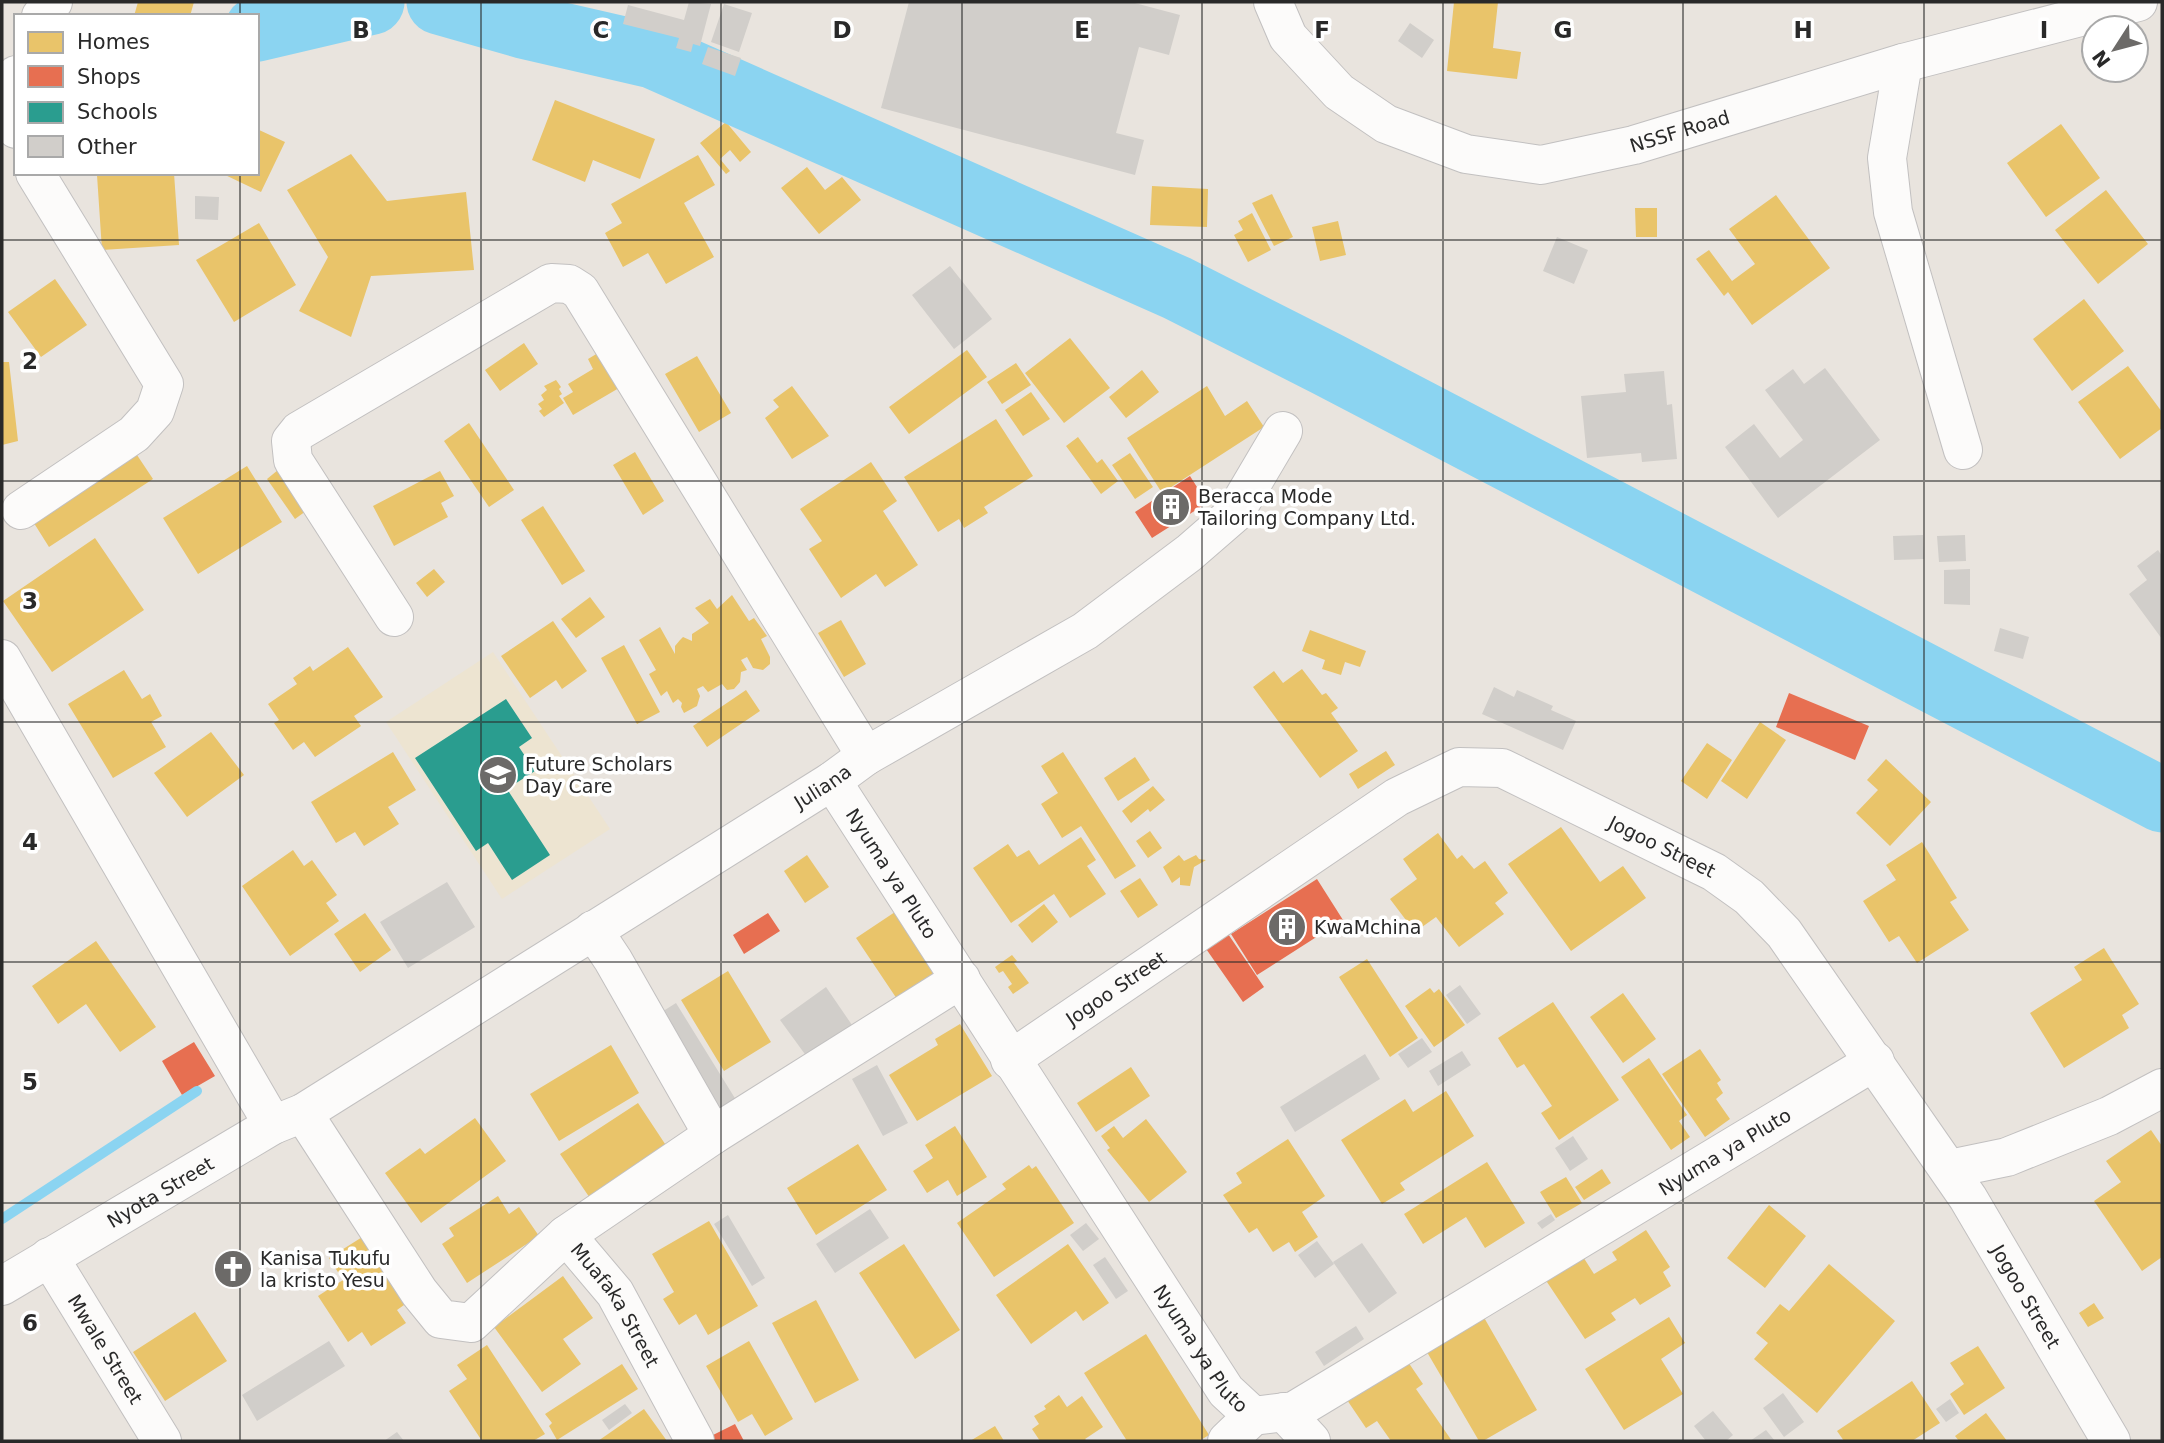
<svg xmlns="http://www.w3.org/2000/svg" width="2164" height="1443" font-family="'DejaVu Sans',sans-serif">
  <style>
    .education { fill: #ede4d1 }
    .homes { fill: #e9c46a }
    .shops { fill: #e76f51 }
    .schools { fill: #2a9d8f }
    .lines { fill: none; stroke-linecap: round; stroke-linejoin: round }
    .stream { stroke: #8bd4f1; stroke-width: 10 }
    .river { stroke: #8bd4f1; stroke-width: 65 }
    .building { fill: #d1ceca }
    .street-casing { stroke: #c2c0c0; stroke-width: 40 }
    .street { stroke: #fcfbfa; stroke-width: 38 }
    .grid { fill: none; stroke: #292929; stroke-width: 2; stroke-opacity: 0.55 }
    .labels { text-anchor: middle; stroke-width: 7; stroke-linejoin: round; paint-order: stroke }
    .street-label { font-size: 19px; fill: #292929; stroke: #fff }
    .poi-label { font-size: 19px; fill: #292929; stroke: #fff; text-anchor: start }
    .grid-label { font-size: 23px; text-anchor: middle; font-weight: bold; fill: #292929; stroke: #fff; stroke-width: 7; stroke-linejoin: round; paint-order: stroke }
  </style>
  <rect width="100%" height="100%" fill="#e9e4de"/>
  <!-- education -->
  <path class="education" d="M493,652L610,829L502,899L386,722Z"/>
  <!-- homes -->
  <path class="homes" d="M138,2H194L190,16H134Z
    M1454,2H1498L1493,48L1521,52L1517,79L1447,71Z
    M555,100L655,139L640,179L593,160L585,182L532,160Z
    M726,122L751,152L740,162L730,150L720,159L730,171L726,174L700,143Z
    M2061,124L2100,178L2046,217L2007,163Z
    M257,129L285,142L261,192L221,173H257Z
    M351,154L387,201L466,192L474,270L371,276L351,337L299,311L328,257L287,190Z
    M698,155L715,185L684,203L714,257L666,284L648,253L623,267L605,233L622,223L611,204Z
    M807,167L825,190L842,177L861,200L819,234L781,188Z
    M124,173H174L179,245L102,250L97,175Z
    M1152,186L1208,189L1207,227L1150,225Z
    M2106,190L2148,244L2098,284L2055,230Z
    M1272,194L1293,237L1274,246L1252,203Z
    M1776,195L1830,268L1752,325L1728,292L1724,296L1696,259L1709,250L1732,281L1755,264L1729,229Z
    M1635,208H1657V237H1636Z
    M1252,213L1271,250L1248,262L1234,235L1243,230L1238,221Z
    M1338,221L1346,255L1320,261L1312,227Z
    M259,223L296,285L234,322L196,260Z
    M55,279L87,325L41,357L8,312Z
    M2084,299L2124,351L2072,391L2033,339Z
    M1070,338L1110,388L1064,423L1025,373Z
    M524,343L538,364L500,391L485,370Z
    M967,350L987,377L909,434L889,407Z
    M598,353L619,388L573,415L563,398L573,392L568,384L593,369L588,359Z
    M697,356L731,413L699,432L665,374Z
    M2,362H9L18,441L2,445Z
    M1016,363L1031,385L1002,404L987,382Z
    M2128,366L2162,412V428L2120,459L2078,402Z
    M1142,370L1159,392L1126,418L1109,397Z
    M556,380L561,387L559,389L562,394L559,396L564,403L544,417L539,411L542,409L538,404L544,400L541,395L547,390L544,386Z
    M792,386L829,436L792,459L765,418L779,407L773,400Z
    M1207,386L1225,416L1247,401L1264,427L1162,493L1127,438Z
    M1031,392L1050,419L1023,436L1005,410Z
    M996,419L1033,476L984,507L988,513L964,528L959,519L938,532L904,477Z
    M469,423L514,490L489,507L444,441Z
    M1078,437L1097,463L1102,459L1118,481L1101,494L1066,446Z
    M135,452L153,479L49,547L32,520Z
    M635,452L664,501L643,515L613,465Z
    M1130,453L1153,487L1135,499L1112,465Z
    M871,462L897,501L883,511L918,565L885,587L876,574L841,598L809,549L822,541L800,509Z
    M247,466L282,522L198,574L163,518Z
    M278,470L306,511L295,519L267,479Z
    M440,471L454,496L441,503L448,517L394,546L373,506Z
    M543,506L585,571L562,585L521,520Z
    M95,538L144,610L52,672L3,601Z
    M434,569L445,582L427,597L416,583Z
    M732,595L749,621L754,618L767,636L761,639L770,657V664L763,670L753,668L747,657L741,660L747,670L741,672L740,682L734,689L727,690L722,684L708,692L703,686L697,689L700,696L697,706L684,713L681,707L682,703L678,699L673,703L667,691L661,696L649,674L656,670L639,640L660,627L675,654V646L680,640L683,637L692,641V634L709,623L695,608L710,599L717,609Z
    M590,597L605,617L576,638L561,619Z
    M841,620L866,664L844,677L818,633Z
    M553,621L587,671L562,689L556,680L530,698L501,656Z
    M1310,630L1366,651L1360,667L1345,662L1341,675L1322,669L1325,660L1302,651Z
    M624,645L660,712L637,724L601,658Z
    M348,647L383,697L354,716L361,726L315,757L304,742L293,750L274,723L279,720L268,704L297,684L293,678L310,666L313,671Z
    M1302,669L1322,695L1326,693L1338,708L1331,713L1358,751L1320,778L1253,687L1274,671L1283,683Z
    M124,670L142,699L150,694L162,716L151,722L166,747L113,778L68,704Z
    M746,690L760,711L707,747L693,726Z
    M1760,722L1786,740L1747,799L1721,781Z
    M211,732L244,775L187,817L154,773Z
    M1707,743L1732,760L1707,799L1681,781Z
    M1386,751L1395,765L1358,789L1349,774Z
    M393,752L416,790L388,807L399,824L364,846L355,832L336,843L311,802Z
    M1063,752L1136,866L1115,879L1081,826L1062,838L1041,804L1058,793L1041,766Z
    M1135,757L1150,780L1118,801L1104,778Z
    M1886,759L1931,802L1890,846L1856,813L1878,790L1867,780Z
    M1153,786L1165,800L1150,812L1148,809L1131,823L1122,811Z
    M1561,827L1600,882L1623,866L1646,898L1571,951L1508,864Z
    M1150,831L1162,848L1148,858L1136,841Z
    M1438,833L1457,859L1462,855L1474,869L1485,861L1508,893L1495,903L1504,914L1459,947L1436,917L1415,932L1390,899L1417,879L1403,859Z
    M1081,837L1096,860L1087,866L1106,894L1070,918L1054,894L1011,923L973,868L1008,844L1017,857L1029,850L1039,865Z
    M1922,842L1957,898L1950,902L1969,930L1917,963L1899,936L1889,942L1863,901L1896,880L1886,865Z
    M293,850L304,866L312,860L337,895L326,903L339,921L290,956L242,886Z
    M807,855L829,887L805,903L784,871Z
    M1179,855L1184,861L1196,855L1199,859L1206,860L1194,867L1190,886L1180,885V877L1172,883L1163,867Z
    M1140,878L1158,905L1138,918L1120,891Z
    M1044,904L1058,922L1032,943L1018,925Z
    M898,910L938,972L897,999L856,938Z
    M365,913L391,950L360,972L334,934Z
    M96,941L156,1027L120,1052L86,1004L58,1024L32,986Z
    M2104,948L2139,1004L2122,1015L2129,1028L2064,1068L2030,1013L2082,980L2074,967Z
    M1012,955L1017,961L1014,963L1029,983L1013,994L1008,987L1012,984L1003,971L999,973L995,967Z
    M1367,959L1418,1038L1390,1057L1339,977Z
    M728,971L771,1042L724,1071L681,1000Z
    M1430,988L1434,993L1439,989L1465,1025L1434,1047L1405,1006Z
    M1623,993L1656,1039L1623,1063L1590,1017Z
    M1553,1002L1619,1100L1559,1140L1541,1113L1552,1106L1524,1064L1517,1068L1498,1038Z
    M960,1024L992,1076L917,1121L889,1075L938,1045L935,1039Z
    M611,1045L639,1093L559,1141L530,1094Z
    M1700,1049L1721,1080L1717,1083L1723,1093L1716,1099L1730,1119L1705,1137L1662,1074Z
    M1649,1058L1687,1115L1679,1121L1690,1137L1671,1150L1621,1077Z
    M1131,1067L1150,1096L1096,1132L1077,1103Z
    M1446,1091L1474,1136L1400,1183L1405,1190L1382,1204L1341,1140L1405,1099L1413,1112Z
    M638,1103L673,1156L596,1207L560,1154Z
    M475,1118L506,1161L421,1223L385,1173L420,1148L425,1154Z
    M1146,1119L1187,1172L1149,1202L1107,1150L1110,1148L1101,1136L1114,1126L1123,1138Z
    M955,1126L987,1177L957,1196L948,1180L927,1193L913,1171L933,1158L925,1145Z
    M2151,1130L2162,1146V1257L2142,1271L2094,1201L2121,1182L2106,1161Z
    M1288,1139L1325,1196L1302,1212L1318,1237L1295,1252L1289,1242L1273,1252L1257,1228L1249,1233L1223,1195L1242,1183L1236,1173Z
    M858,1144L887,1190L816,1235L787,1188Z
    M1487,1162L1525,1223L1485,1248L1466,1217L1423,1244L1404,1214Z
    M1029,1165L1032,1169L1036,1166L1074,1223L994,1277L957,1223L1006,1189L1002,1184Z
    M1602,1169L1611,1183L1584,1200L1575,1187Z
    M1566,1177L1582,1203L1556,1218L1540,1192Z
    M498,1196L509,1214L519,1207L539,1236L467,1283L442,1244L454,1236L449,1228Z
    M1769,1205L1806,1236L1765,1288L1727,1258Z
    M709,1221L758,1306L708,1335L696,1314L679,1325L663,1299L674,1292L652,1254Z
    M1646,1230L1670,1267L1663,1272L1671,1286L1640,1305L1635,1298L1611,1313L1616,1320L1585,1339L1543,1276L1580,1252L1594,1274L1617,1260L1612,1252Z
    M367,1234L411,1300L397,1310L406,1323L371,1346L362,1332L348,1342L318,1296L343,1280L329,1258Z
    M904,1244L960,1330L915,1359L859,1273Z
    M1068,1244L1109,1303L1083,1321L1076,1311L1031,1344L996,1295Z
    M1829,1264L1895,1321L1817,1413L1754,1359L1768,1343L1756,1333L1780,1304L1789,1311Z
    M563,1276L593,1318L563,1339L581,1364L542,1392L494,1327Z
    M816,1300L859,1380L815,1403L772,1323Z
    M2094,1303L2104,1318L2088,1327L2079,1313Z
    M195,1312L227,1361L165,1401L133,1352Z
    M1482,1314L1537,1410L1483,1441H1479L1424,1347Z
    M1669,1317L1685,1343L1661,1359L1683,1394L1624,1430L1585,1369Z
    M1146,1334L1209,1435L1199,1441H1127L1084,1373Z
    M749,1341L793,1419L765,1436L752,1414L738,1422L706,1366Z
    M487,1345L545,1434L533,1441H482L449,1391L467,1379L457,1365Z
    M1978,1346L2005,1388L1964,1415L1950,1394L1964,1384L1950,1363Z
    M1404,1356L1423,1384L1416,1389L1452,1441H1391L1377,1421L1366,1428L1345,1397Z
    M622,1364L638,1389L557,1440L549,1426L552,1423L545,1414Z
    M1912,1381L1940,1423L1912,1441H1844L1837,1431Z
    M1059,1395L1067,1407L1082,1396L1103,1427L1085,1439L1087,1441H1040L1032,1429L1039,1424L1034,1416L1046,1409L1044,1406Z
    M644,1409L667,1441H598Z
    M1986,1413L2007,1441H1959L1955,1436Z
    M995,1426L1004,1441H970Z"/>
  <!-- shops -->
  <path class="shops" d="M1190,476L1207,503L1152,538L1135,512Z
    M1789,693L1869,726L1855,760L1776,727Z
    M1317,879L1343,920L1257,975L1231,934Z
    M768,913L780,931L744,954L733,935Z
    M1224,928L1264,987L1243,1002L1202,943Z
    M194,1042L215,1076L182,1095L162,1061Z
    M735,1424L744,1441H711L709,1437Z"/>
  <!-- schools -->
  <path class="schools" d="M506,699L532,738L519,747L535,771L507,789L550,855L512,880L488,843L476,851L415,758Z"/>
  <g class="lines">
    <!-- stream -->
    <path class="stream" d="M2,1219L197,1091"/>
    <!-- river -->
    <path class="river" d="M439,2L523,26L653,56L1177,288L1327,364L2162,800
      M257,29L372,2"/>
  </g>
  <!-- building -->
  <path class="building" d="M689,2L711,4L700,46L693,44L691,52L676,48L679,38L623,24L628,5L684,20Z
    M909,2H1131L1180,15L1169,55L1139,47L1116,133L1144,140L1135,175L881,108Z
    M724,4L752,13L739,52L711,42Z
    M1410,23L1434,40L1422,58L1398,41Z
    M708,47L741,58L735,76L702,64Z
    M195,196L219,197L218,220L195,219Z
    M1557,237L1588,250L1574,284L1543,271Z
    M950,266L992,319L954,349L912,295Z
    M1825,368L1880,440L1778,518L1725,447L1754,424L1780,458L1803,440L1765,390L1793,369L1804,384Z
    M1664,371L1667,405L1672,404L1677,459L1642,462L1641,453L1587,458L1581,396L1626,392L1624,374Z
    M1923,535L1924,559L1894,560L1893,536Z
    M1965,535L1966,561L1939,562L1937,536Z
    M2158,550L2162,556V639L2129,594L2147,580L2137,566Z
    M1970,569V605L1944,604V570Z
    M2000,628L2029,637L2023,659L1994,651Z
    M1494,687L1514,697L1517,690L1553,706L1551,710L1576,721L1563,750L1482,714Z
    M447,882L475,927L408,968L380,922Z
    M1460,985L1481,1014L1467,1024L1446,995Z
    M826,987L852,1025L807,1057L780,1020Z
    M676,1003L741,1108L715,1125L649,1020Z
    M1422,1038L1432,1052L1408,1068L1398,1054Z
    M1462,1051L1471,1065L1438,1086L1429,1071Z
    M1365,1054L1380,1079L1295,1132L1280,1107Z
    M877,1065L908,1123L883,1136L852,1079Z
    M1573,1136L1588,1159L1570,1171L1555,1148Z
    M870,1209L889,1238L835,1273L816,1244Z
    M1551,1214L1555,1220L1542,1229L1537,1223Z
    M728,1215L765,1278L752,1286L714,1224Z
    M1086,1223L1099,1239L1083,1251L1070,1235Z
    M1317,1241L1334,1264L1315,1278L1298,1255Z
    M1362,1243L1397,1293L1369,1313L1333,1262Z
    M1105,1257L1128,1291L1116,1299L1093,1265Z
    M1356,1326L1364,1339L1324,1366L1315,1352Z
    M329,1341L345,1366L257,1421L242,1395Z
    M1783,1393L1804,1422L1784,1437L1763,1408Z
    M1950,1399L1959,1413L1946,1422L1936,1409Z
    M625,1404L632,1413L609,1430L602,1420Z
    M1713,1411L1733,1435L1726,1441H1706L1694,1426Z
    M1766,1430L1775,1441H1750Z
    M397,1432L404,1441H384Z"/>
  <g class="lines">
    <defs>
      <g id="street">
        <path id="s1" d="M1273,2L1288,37L1339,92L1386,124L1466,154L1541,165L1634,145L1903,63L2138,2"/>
        <path d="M41,16L53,2"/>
        <path d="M1903,63L1887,158L1893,212L1963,450"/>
        <path d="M16,75V129"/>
        <path d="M21,510L134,434L155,411L164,384L35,173"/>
        <path d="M394,617L293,460L291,441L299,431L551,283L569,284L580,291L866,756"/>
        <path d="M2,659L273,1125"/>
        <path id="s2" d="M832,781L1226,1391L1253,1416L1294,1411L1875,1061"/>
        <path d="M593,930L613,960L713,1135"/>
        <path id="s3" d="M1010,1060L1397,797L1459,767L1502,768L1714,872L1749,897L1784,933L1968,1198L2111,1441"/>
        <path id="s4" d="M303,1113L419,1292L441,1319L471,1323L566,1235L615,1293L695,1441"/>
        <path d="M1949,1169L2007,1157L2109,1116L2162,1088"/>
        <path d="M566,1235L713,1135L961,979"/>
        <path id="s5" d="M49,1257L162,1441"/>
        <path id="s6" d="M2,1286L273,1125L303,1113L832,781L866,756L1085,631L1189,553L1234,514L1283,431"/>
        <path d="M1284,1412L1311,1441"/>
        <path d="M1227,1441L1253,1416"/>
      </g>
    </defs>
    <!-- street casing -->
    <use href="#street" class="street-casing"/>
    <!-- street -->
    <use href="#street" class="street"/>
  </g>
  <!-- grid -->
  <path class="grid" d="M240,2V16M481,2V1441M721,2V1441M962,2V1441M1202,2V1441M1443,2V1441M1683,2V1441M1924,2V1441M240,173V1441M2,240H2162M2,481H2162M2,722H2162M2,962H2162M2,1203H2162"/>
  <!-- icons -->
  <defs>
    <symbol id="building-disc" viewBox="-11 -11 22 22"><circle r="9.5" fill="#6c6a68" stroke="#fff"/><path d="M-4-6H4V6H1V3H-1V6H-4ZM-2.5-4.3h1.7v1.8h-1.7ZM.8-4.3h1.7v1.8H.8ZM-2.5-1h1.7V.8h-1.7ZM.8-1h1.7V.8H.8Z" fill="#fff"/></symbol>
    <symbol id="university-disc" viewBox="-11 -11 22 22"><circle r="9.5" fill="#6c6a68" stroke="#fff"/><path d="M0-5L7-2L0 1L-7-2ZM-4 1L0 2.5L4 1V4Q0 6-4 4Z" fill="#fff"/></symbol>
    <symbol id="church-disc" viewBox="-11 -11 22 22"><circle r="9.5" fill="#6c6a68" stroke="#fff"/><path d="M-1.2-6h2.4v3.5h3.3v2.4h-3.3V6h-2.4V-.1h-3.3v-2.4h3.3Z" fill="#fff"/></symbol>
  </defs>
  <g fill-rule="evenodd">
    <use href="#building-disc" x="1149" y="485" width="44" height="44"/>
    <use href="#university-disc" x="476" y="753" width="44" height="44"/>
    <use href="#building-disc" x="1265" y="905" width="44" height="44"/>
    <use href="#church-disc" x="211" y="1247" width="44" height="44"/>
  </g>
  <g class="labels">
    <!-- street labels -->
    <g class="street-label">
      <text dy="7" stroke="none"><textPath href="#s1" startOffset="474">NSSF Road</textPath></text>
      <text dy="7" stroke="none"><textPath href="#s6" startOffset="961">Juliana</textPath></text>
      <text dy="7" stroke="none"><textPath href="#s3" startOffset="758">Jogoo Street</textPath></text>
      <text dy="7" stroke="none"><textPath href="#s2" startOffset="110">Nyuma ya Pluto</textPath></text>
      <text dy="7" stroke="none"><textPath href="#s3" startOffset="128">Jogoo Street</textPath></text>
      <text dy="7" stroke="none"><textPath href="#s2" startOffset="1307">Nyuma ya Pluto</textPath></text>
      <text dy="7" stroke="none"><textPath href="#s6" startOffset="184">Nyota Street</textPath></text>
      <text dy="7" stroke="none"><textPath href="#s3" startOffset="1346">Jogoo Street</textPath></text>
      <text dy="7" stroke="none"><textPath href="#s4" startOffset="494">Muafaka Street</textPath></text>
      <text dy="7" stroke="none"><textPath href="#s2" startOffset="677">Nyuma ya Pluto</textPath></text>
      <text dy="7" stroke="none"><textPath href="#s5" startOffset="108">Mwale Street</textPath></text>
    </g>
    <!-- poi labels -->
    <g class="poi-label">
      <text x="1198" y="503">Beracca Mode<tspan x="1198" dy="22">Tailoring Company Ltd.</tspan></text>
      <text x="525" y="771">Future Scholars<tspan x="525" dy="22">Day Care</tspan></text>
      <text x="1314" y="934">KwaMchina</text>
      <text x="260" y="1265">Kanisa Tukufu<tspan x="260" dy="22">la kristo Yesu</tspan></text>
    </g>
  </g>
  <g class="grid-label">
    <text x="361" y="38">B</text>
    <text x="601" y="38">C</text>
    <text x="842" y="38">D</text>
    <text x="1082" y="38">E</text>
    <text x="1322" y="38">F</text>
    <text x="1563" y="38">G</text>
    <text x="1803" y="38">H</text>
    <text x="2044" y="38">I</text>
    <text x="30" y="369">2</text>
    <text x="30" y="609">3</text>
    <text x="30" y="850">4</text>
    <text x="30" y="1090">5</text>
    <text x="30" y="1331">6</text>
  </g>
  <!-- border -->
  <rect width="2164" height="1443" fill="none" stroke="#292929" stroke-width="7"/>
  <!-- legend -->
  <rect x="14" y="14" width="245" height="161" fill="#ffffff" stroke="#a9a9a9" stroke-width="2"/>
  <rect x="28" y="32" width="35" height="21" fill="#e9c46a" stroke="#a9a9a9" stroke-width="2"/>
  <text x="77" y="49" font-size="21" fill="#292929">Homes</text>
  <rect x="28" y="66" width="35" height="21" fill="#e76f51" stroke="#a9a9a9" stroke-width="2"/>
  <text x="77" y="84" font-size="21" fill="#292929">Shops</text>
  <rect x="28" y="102" width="35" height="21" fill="#2a9d8f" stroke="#a9a9a9" stroke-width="2"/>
  <text x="77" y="119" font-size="21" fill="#292929">Schools</text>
  <rect x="28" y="136" width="35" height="21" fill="#d1ceca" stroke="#a9a9a9" stroke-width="2"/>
  <text x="77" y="154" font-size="21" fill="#292929">Other</text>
  <!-- north arrow -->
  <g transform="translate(2115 49) rotate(234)"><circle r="33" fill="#ffffff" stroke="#a9a9a9" stroke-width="2"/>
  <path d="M0-5L12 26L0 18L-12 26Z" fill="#6c6a68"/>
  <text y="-10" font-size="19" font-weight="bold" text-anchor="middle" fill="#292929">N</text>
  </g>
</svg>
